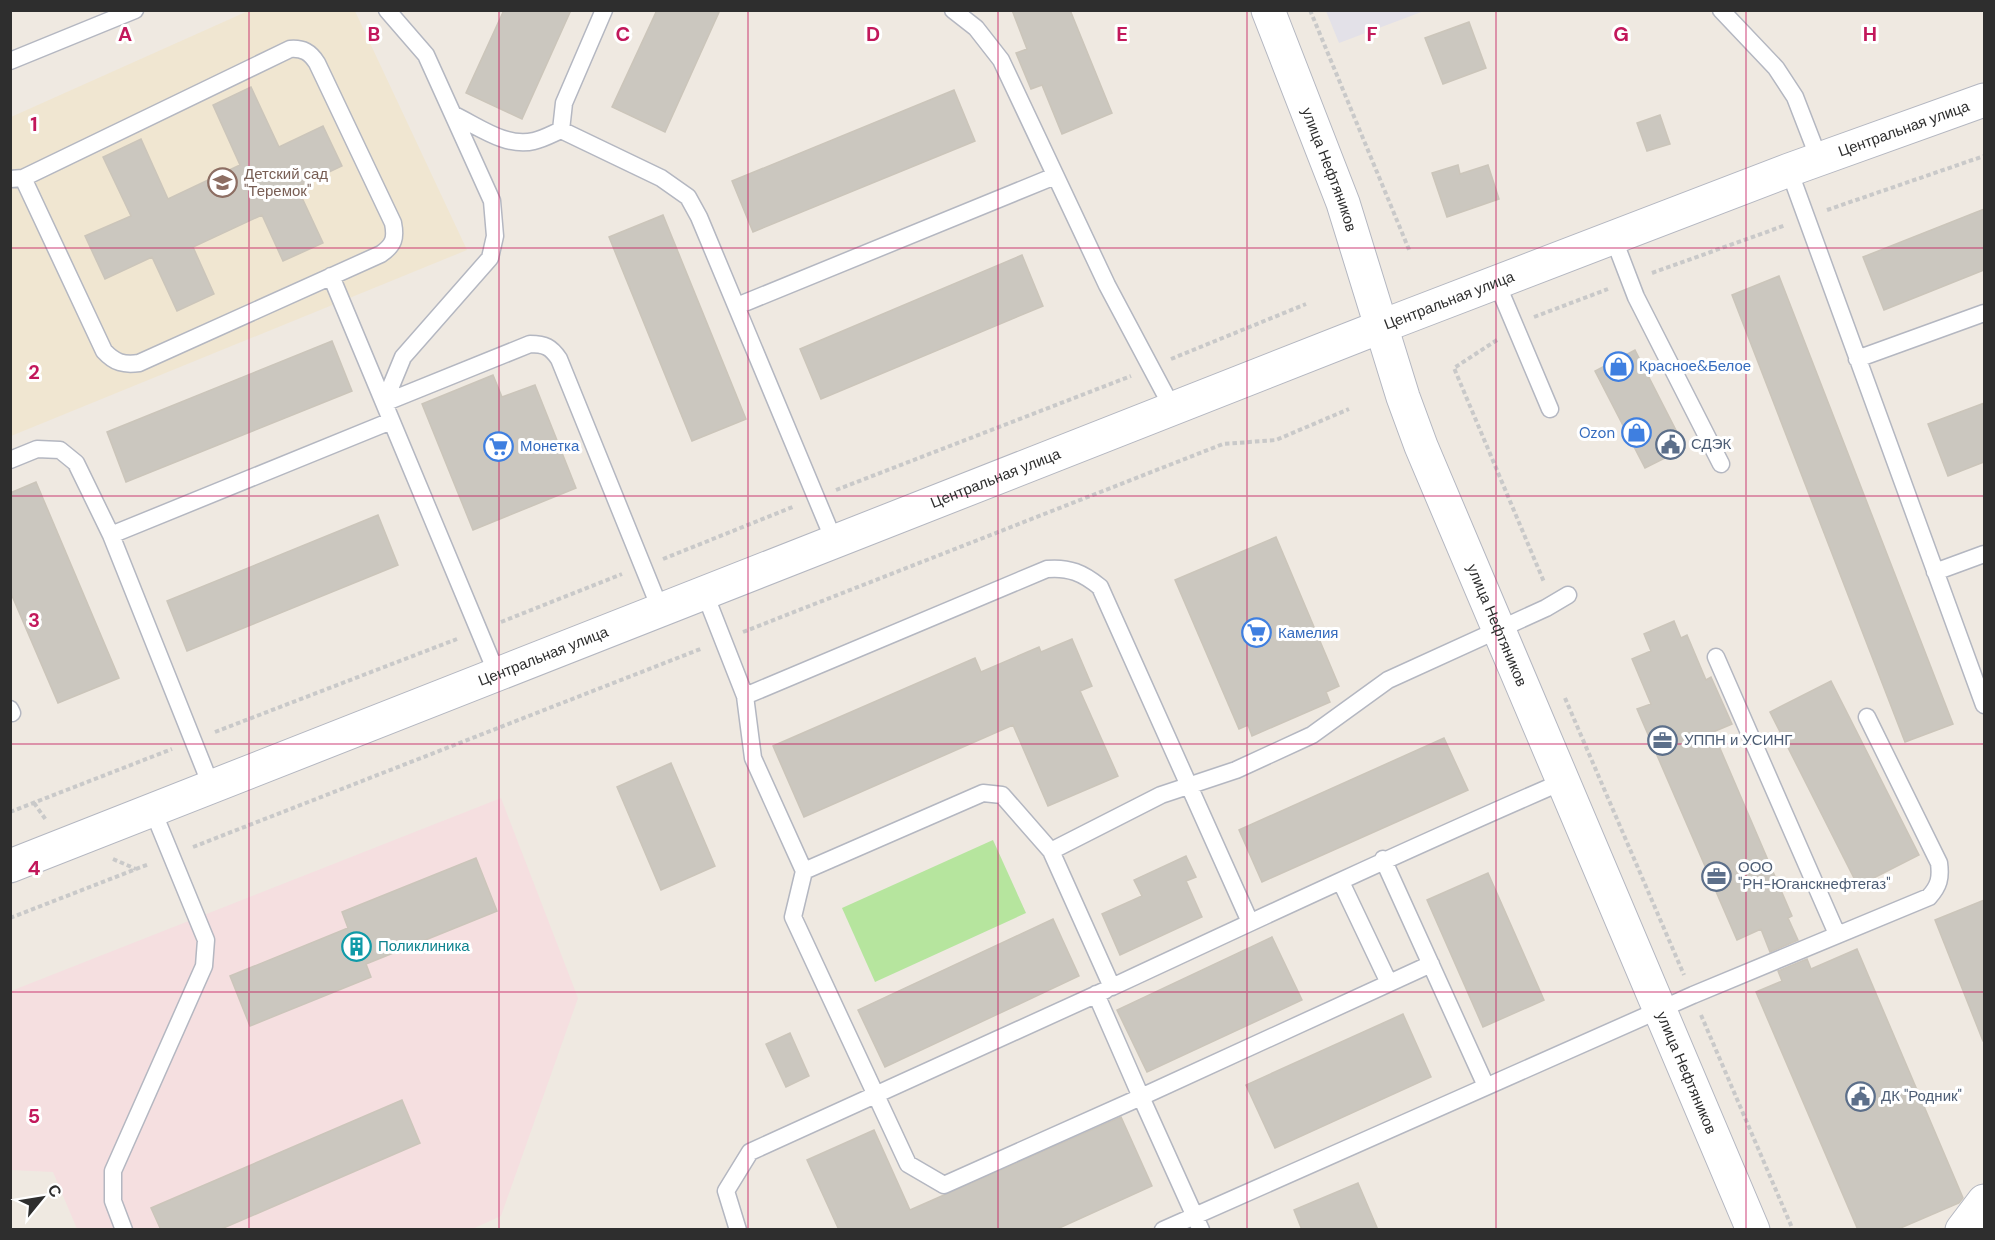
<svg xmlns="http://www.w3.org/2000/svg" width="1995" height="1240" font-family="'DM Sans',sans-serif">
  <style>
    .industrial { fill: #e3e1e8 }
    .education { fill: #f0e6d1 }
    .medical { fill: #f5dfe0 }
    .green { fill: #b6e59e }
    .building { fill: #cbc7bf; stroke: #cbc5ba; stroke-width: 1.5 }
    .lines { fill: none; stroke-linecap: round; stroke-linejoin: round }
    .service-casing { stroke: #b4b7c1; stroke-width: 19 }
    .minor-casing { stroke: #b4b7c1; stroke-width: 35 }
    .tertiary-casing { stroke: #b4b7c1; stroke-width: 35 }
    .path { stroke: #c9c9c9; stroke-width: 4; stroke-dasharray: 4.5 3; stroke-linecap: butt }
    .service { stroke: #fff; stroke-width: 16 }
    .minor { stroke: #fff; stroke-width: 33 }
    .tertiary { stroke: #fff; stroke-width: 33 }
    .grid { fill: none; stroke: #c2185b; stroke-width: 1.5; stroke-opacity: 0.55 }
    .labels { text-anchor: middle; stroke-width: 6; stroke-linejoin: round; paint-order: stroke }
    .street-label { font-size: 15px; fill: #2e2e2e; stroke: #fff }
    .education-label { font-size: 15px; fill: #785e54; stroke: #fff; text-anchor: start }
    .shop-label { font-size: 15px; fill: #366cbe; stroke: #fff; text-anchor: start }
    .service-label { font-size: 15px; fill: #4e5e75; stroke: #fff; text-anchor: start }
    .culture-label { font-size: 15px; fill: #0d838f; stroke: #fff; text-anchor: start }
    .grid-label { font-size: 20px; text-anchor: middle; font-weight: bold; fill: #c2185b; stroke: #fff; stroke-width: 6; stroke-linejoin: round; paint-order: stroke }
  </style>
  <rect width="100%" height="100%" fill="#efe9e1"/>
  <!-- industrial -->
  <path class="industrial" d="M1326,11H1424L1339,43Z"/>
  <!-- education -->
  <path class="education" d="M248,11H355L467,250L11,436V117Z"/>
  <!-- medical -->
  <path class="medical" d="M501,798L578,998L501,1216L470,1230L77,1229L53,1172L11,1170V991Z"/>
  <!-- green -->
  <path class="green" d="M993,840L1026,913L875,982L842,908Z"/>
  <!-- building -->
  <path class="building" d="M504,10H571L522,119L466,93Z
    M657,10H720L665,132L612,107Z
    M1012,10H1070L1112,113L1062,134L1042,85L1031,89L1016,53L1027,49Z
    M1469,22L1486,68L1443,84L1425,38Z
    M251,87L279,147L323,126L342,166L297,187L323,243L283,261L262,215L193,247L214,294L177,311L152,257L105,279L85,236L131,216L103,157L141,139L168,199L240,165L213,105Z
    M954,90L975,141L753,232L732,181Z
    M1660,115L1670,144L1647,151L1637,123Z
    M1458,165L1460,174L1488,165L1499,199L1447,217L1432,173Z
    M1984,209V270L1884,310L1863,257Z
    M663,215L746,419L692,441L609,237Z
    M1022,255L1043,306L821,399L800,349Z
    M1779,276L1953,724L1905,742L1732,295Z
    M332,341L352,391L126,482L107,432Z
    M1635,350L1685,448L1645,468L1595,371Z
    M493,375L502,397L535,385L576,488L473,530L422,404Z
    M1984,403V462L1948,476L1928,424Z
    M36,482L119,678L58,703L10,591V493Z
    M378,515L398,565L187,651L167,601Z
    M1276,537L1339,686L1326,692L1330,702L1252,736L1248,725L1239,729L1175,580Z
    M1674,621L1681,638L1687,635L1706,680L1711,677L1732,724L1713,732L1792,916L1788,918L1798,940L1770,952L1761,929L1737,940L1637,709L1651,704L1632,659L1651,651L1644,634Z
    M1072,639L1092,686L1080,691L1118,776L1048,806L1013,725L804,817L773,746L975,658L981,672L1039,647L1041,652Z
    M1831,681L1919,855L1858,886L1770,712Z
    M1444,738L1468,790L1262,882L1239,830Z
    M671,763L715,866L661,890L617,787Z
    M1186,856L1196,877L1186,881L1202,917L1120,955L1102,914L1142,896L1134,880Z
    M476,858L497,911L366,964L371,977L250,1026L230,976L348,928L342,912Z
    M1488,873L1544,1000L1483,1027L1427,900Z
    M1984,900V1041H1983L1935,920Z
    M1053,919L1079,976L885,1067L858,1010Z
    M1272,937L1302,1000L1147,1072L1117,1010Z
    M1857,949L1963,1198L1959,1203L1896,1230H1858L1756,992L1782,981L1778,971L1807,959L1811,969Z
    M1403,1014L1431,1077L1275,1148L1246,1085Z
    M790,1033L809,1076L786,1087L766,1044Z
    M402,1100L420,1143L219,1230H161L151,1208Z
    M1121,1117L1152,1186L1055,1230H839L807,1160L874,1130L910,1210Z
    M1358,1183L1378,1230H1302L1294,1210Z"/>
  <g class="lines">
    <defs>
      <path id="service" d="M387,10L426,55L492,201L495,236L490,258L403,357L384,403L497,674
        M604,10L564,103L561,130L661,178L688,197L699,217L835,543
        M953,10L976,28L1001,60L1107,285L1173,409
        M1721,10L1776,68L1795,97L1819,159
        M10,61L135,10
        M454,115C478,126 506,148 534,141C543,139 552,134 561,130
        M1789,170L1984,705
        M10,179L23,178L290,49C303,48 310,52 317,63L393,223C396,238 394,245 381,254L139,363C124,365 115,363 104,351L23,178
        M1613,237L1636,297L1721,464
        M331,276L384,403L530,344C545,344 551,347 559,359L661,611
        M1496,281L1550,409
        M737,306L1055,176
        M1857,359L1984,313
        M10,460L37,449L60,450L76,463L111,535L212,788
        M111,535L391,421
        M1935,572L1984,554
        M705,594L745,696L753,758L804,871L983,793L1002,795L1051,851L1161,795L1236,770L1312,735L1388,680L1546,608L1568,595
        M1716,657L1837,934
        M745,696L1047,569C1069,567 1083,573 1100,587L1250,922
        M10,709L12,713
        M1051,851L1112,987C1262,917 1412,847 1564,781
        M1383,859L1486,1086
        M804,871L793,917L908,1164L944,1185L1141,1097L1096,994
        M1341,882L1389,983
        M124,1230L113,1201V1171L204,966L206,940L153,811
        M738,1230L726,1191L750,1152L1106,990
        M1163,1230L1693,995L1929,897C1939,886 1941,878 1939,863L1867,717
        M1201,1230L1141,1097L1431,964"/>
      <g id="minor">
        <path id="s1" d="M1380,327L1789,170L1984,100"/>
        <path d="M1962,1230L1984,1201"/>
      </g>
      <g id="tertiary">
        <path id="s2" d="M1268,10L1343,203L1403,397L1421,446L1753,1230"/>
        <path id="s3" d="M10,866L1380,327"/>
      </g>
    </defs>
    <!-- service casing -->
    <use href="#service" class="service-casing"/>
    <!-- minor casing -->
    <use href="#minor" class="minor-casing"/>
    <!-- tertiary casing -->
    <use href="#tertiary" class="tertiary-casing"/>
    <!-- path -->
    <path class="path" d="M1310,10L1410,252
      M1827,210L1984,156
      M1652,273L1786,225
      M1534,317L1608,289
      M1497,340L1454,368L1544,582
      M1171,359L1306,304
      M836,490L1131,376
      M663,559L795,506
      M501,622L622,574
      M743,632L1223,444L1276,440L1349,409
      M1565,698L1684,975
      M215,732L457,639
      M34,803L46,820
      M10,812L172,749
      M193,847L703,648
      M113,859L136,869
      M10,918L149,864
      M1701,1015L1793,1230"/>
    <!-- service -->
    <use href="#service" class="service"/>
    <!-- minor -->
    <use href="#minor" class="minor"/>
    <!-- tertiary -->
    <use href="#tertiary" class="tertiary"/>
  </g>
  <!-- grid -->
  <path class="grid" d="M249,10V1230M499,10V1230M748,10V1230M998,10V1230M1247,10V1230M1496,10V1230M1746,10V1230M10,248H1984M10,496H1984M10,744H1984M10,992H1984"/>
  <!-- icons -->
  <defs>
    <symbol id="school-ring" viewBox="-11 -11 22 22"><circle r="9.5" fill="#fff" stroke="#8d6e63" stroke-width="1.5"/><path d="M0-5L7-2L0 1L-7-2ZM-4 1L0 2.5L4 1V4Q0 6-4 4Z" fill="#8d6e63"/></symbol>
    <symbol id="shop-ring" viewBox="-11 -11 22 22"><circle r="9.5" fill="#fff" stroke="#3f7fe0" stroke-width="1.5"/><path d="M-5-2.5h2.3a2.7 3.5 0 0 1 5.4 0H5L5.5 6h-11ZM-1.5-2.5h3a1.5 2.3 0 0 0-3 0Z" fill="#3f7fe0"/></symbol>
    <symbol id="civic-ring" viewBox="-11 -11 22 22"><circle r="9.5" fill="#fff" stroke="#5c6f8a" stroke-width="1.5"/><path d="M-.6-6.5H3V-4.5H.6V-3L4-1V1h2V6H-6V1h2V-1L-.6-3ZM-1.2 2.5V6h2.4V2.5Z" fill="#5c6f8a"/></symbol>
    <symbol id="supermarket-ring" viewBox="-11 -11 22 22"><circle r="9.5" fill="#fff" stroke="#3f7fe0" stroke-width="1.5"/><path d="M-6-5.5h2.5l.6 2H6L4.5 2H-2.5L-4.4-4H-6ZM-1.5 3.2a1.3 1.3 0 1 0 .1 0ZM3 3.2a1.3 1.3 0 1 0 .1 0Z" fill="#3f7fe0"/></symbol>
    <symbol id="office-ring" viewBox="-11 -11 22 22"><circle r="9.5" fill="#fff" stroke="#5c6f8a" stroke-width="1.5"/><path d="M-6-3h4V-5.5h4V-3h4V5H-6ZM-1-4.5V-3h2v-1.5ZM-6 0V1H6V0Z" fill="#5c6f8a"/></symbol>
    <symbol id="building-ring" viewBox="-11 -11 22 22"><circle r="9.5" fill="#fff" stroke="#0f9aa8" stroke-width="1.5"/><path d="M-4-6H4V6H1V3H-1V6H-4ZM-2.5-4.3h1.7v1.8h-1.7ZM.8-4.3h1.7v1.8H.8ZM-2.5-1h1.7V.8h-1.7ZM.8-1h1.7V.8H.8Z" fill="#0f9aa8"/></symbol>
  </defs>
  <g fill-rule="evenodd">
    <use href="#school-ring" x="206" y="166" width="33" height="33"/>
    <use href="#shop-ring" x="1602" y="350" width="33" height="33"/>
    <use href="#shop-ring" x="1620" y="416" width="33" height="33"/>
    <use href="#civic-ring" x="1654" y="428" width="33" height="33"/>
    <use href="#supermarket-ring" x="482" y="430" width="33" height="33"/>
    <use href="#supermarket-ring" x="1240" y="616" width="33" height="33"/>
    <use href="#office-ring" x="1646" y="724" width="33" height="33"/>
    <use href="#office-ring" x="1700" y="860" width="33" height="33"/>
    <use href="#building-ring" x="340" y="930" width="33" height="33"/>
    <use href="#civic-ring" x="1844" y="1080" width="33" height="33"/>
  </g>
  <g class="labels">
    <!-- street labels -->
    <g class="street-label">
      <text dy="5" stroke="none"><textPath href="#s1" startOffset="560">Центральная улица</textPath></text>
      <text dy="5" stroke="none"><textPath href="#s2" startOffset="171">улица Нефтяников</textPath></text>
      <text dy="5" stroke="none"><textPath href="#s1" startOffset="74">Центральная улица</textPath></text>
      <text dy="5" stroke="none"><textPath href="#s3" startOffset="1059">Центральная улица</textPath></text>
      <text dy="5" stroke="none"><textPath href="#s2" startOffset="657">улица Нефтяников</textPath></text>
      <text dy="5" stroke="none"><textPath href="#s3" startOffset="573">Центральная улица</textPath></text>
      <text dy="5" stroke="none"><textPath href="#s2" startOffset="1143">улица Нефтяников</textPath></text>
    </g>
    <!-- education labels -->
    <g class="education-label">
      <text x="244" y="179">Детский сад<tspan x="244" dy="17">"Теремок"</tspan></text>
    </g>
    <!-- shop labels -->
    <g class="shop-label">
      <text x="1639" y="371">Красное&amp;Белое</text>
      <text x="1615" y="438" text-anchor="end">Ozon</text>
      <text x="520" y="451">Монетка</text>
      <text x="1278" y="638">Камелия</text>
    </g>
    <!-- service labels -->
    <g class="service-label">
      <text x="1691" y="449">СДЭК</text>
      <text x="1684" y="745">УППН и УСИНГ</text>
      <text x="1738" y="872">ООО<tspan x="1738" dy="17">"РН-Юганскнефтегаз"</tspan></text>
      <text x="1881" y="1101">ДК "Родник"</text>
    </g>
    <!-- culture labels -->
    <g class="culture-label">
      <text x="378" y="951">Поликлиника</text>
    </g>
  </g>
  <g class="grid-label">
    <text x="125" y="41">A</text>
    <text x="374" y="41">B</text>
    <text x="623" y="41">C</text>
    <text x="873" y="41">D</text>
    <text x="1122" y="41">E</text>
    <text x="1372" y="41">F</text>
    <text x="1621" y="41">G</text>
    <text x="1870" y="41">H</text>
    <text x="34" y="131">1</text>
    <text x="34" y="379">2</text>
    <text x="34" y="627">3</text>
    <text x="34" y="875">4</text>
    <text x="34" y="1123">5</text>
  </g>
  <!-- border -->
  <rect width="1995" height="1240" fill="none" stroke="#2e2e2e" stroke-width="24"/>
  <!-- north arrow -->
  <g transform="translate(42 1198) rotate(60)" stroke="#ffffff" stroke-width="4.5" paint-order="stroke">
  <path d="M0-4.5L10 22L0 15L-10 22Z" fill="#2e2e2e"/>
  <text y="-9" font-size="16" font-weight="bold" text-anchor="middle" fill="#2e2e2e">С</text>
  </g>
</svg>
